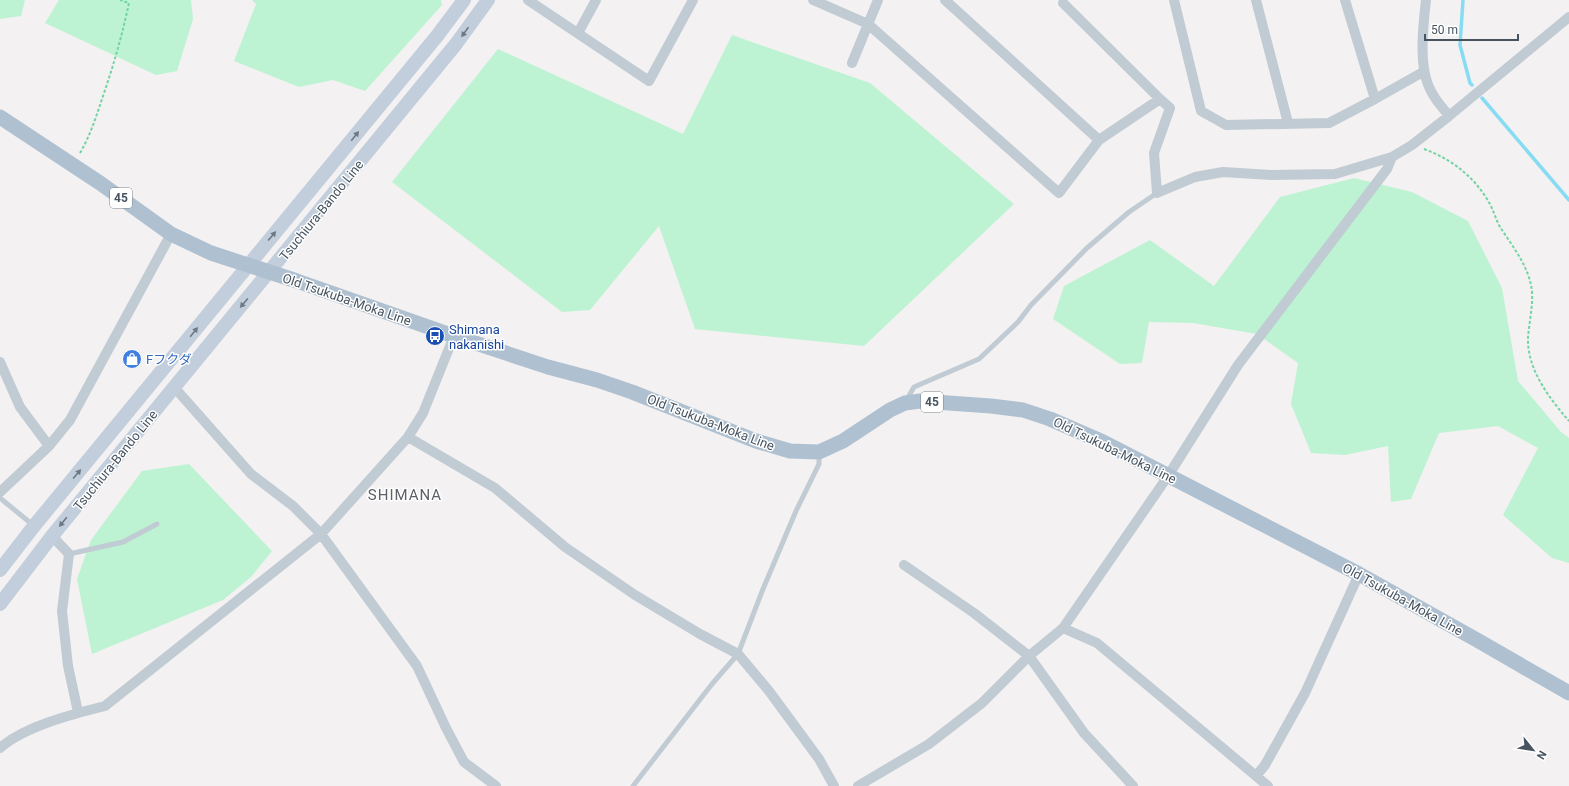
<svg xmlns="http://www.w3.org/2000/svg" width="1569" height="786" font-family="Roboto,'Noto Sans JP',sans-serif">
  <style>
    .green { fill: #bdf3d3 }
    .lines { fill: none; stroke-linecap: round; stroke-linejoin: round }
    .stream { stroke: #87dbf3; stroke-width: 3.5 }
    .path { stroke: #72d4a5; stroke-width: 2; stroke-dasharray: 3 2; stroke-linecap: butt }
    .service { stroke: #c1cbd3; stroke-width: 5 }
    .minor { stroke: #c1cbd3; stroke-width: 10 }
    .secondary { stroke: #c2cedb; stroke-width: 14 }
    .primary { stroke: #afc0d1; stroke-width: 15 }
    .oneway { fill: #6c7985 }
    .labels { text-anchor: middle; stroke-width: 3; stroke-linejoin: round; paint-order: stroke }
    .shield { fill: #fff; stroke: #7e8790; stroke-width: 1 }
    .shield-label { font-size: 12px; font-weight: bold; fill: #475460 }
    .street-label { font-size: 13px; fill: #475460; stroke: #fff }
    .transit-label { font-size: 13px; fill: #164399; stroke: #fff; text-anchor: start }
    .shop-label { font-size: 13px; fill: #366cbe; stroke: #fff; text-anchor: start }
    .quarter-label { font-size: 15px; letter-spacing: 1px; fill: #5d6167; stroke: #fff }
  </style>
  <rect width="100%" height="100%" fill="#f3f1f1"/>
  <!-- green -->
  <path class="green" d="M0,0H25L21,16L0,19Z
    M59,0H191L193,19L177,71L156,75L45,23Z
    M252,0H441L442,5L365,91L333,80L299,87L234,61L256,4Z
    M732,35L870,83L1014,204L864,346L695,329L659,226L590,310L562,312L392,182L498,49L683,134Z
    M1354,178L1412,192L1468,221L1502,288L1518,381L1561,432L1569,438V563L1552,558L1503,515L1538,448L1498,426L1439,433L1411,499L1391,502L1388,446L1345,455L1311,453L1291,404L1298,363L1257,334L1193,323L1149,322L1142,363L1120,364L1053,319L1064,286L1150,240L1214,286L1280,197Z
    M189,464L272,551L251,577L223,600L92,654L77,579L91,540L142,471Z"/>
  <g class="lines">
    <!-- stream -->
    <path class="stream" d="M1463,0L1460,45L1470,83L1472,85
      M1482,98L1569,200"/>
    <!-- path -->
    <path class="path" d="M1424,149C1451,159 1472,175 1487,199C1493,208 1495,218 1500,227C1513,247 1530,268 1532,292C1533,307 1529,323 1528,338C1527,369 1549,398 1569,421
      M80,153C90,136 96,117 102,99C113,67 122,36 129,3L120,0"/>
    <!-- service -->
    <path class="service" d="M906,401L914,387L979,359L1018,322L1031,305L1087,248L1129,212L1157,193
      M0,498L33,525
      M69,554L123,542L157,524
      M633,786L712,684L738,654L763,589L796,511L819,464V454"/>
    <!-- minor -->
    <path class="minor" d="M528,0L649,81L693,0
      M813,0L868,24L1059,193L1099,140
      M945,0L1099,140L1160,99L1063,3
      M1174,0L1201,111L1226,125L1329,123L1375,99L1423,72
      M1256,0L1288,123
      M1345,0L1375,99
      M1426,0C1423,26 1418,68 1431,91C1435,100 1443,108 1449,116
      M578,33L596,0
      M852,63L878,0
      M1160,99L1170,108L1154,153L1157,193L1195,177L1223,172L1271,175L1335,174L1392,157L1412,145L1449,116L1569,17
      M0,362L20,407L49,446
      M174,387L251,474L293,506L321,534L417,666L446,728L464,762L496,786
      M408,437L495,488L565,547L635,595L700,634L738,654L769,691L819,759L834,786
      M0,492L49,446L70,420L171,234
      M52,536L69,554L62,611L68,666L78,712
      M904,565L974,613L1029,656L1084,733L1133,786
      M1063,628L1097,643L1268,786
      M0,748C25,726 73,714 105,706L321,534L408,437L423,413L454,336
      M1256,776L1265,765L1305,693L1359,574
      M858,786L929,744L982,703L1029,656L1063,628L1168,476L1238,365L1387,169L1392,157"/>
    <!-- secondary -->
    <path class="secondary" d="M0,570L34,526L437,36L464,0
      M0,604L52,536L456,44L488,0"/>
    <!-- primary -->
    <path class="primary" d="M0,117L100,183L171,234L211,253L297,281L454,336L548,367L597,380L632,392L756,441L790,451L819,452L843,441L890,410L905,403L920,401L991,406L1023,410L1050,419L1103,442L1359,574L1477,640L1569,693"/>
  </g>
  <!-- one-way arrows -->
  <defs><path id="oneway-solid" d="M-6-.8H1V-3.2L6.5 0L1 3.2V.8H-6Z"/></defs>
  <g class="oneway">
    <use href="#oneway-solid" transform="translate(465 32) rotate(126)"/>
    <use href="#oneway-solid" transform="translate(355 136) rotate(-51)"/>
    <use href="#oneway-solid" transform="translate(272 236) rotate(-50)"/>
    <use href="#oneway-solid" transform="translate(244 303) rotate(130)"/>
    <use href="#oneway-solid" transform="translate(194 332) rotate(-51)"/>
    <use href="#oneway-solid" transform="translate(77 474) rotate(-50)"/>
    <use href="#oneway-solid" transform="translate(63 522) rotate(129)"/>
  </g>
  <!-- icons -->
  <defs>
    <symbol id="bus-disc" viewBox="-11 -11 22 22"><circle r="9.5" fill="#1a4fb4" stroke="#fff"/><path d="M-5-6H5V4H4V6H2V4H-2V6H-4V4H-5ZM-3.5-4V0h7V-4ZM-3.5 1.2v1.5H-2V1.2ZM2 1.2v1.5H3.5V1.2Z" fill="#fff"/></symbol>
    <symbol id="shop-disc" viewBox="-11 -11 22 22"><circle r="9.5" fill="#3f7fe0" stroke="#fff"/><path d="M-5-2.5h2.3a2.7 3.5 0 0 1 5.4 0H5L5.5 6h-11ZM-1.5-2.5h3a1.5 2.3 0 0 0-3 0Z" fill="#fff"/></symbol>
  </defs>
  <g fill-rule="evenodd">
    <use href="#bus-disc" x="424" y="325" width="22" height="22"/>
    <use href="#shop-disc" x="121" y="348" width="22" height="22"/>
  </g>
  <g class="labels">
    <!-- shield labels -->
    <g class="shield">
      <rect x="110" y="188" width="22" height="20" rx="3"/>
      <rect x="921" y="392" width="22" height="20" rx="3"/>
    </g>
    <g class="shield-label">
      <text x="121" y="202">45</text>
      <text x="932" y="406">45</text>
    </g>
    <!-- street labels -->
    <g class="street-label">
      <text transform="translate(321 210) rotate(-51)" y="5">Tsuchiura-Bando Line</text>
      <text transform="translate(347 299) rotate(19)" y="5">Old Tsukuba-Moka Line</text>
      <text transform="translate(711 422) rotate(21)" y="5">Old Tsukuba-Moka Line</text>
      <text transform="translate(1115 450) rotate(26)" y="5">Old Tsukuba-Moka Line</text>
      <text transform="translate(115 460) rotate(-51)" y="5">Tsuchiura-Bando Line</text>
      <text transform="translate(1403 599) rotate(29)" y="5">Old Tsukuba-Moka Line</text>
    </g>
    <!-- transit labels -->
    <g class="transit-label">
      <text x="449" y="334">Shimana<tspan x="449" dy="15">nakanishi</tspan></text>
    </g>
    <!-- shop labels -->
    <g class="shop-label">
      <text x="146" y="364">Fフクダ</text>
    </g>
    <!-- quarter labels -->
    <g class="quarter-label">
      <text x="405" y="500">SHIMANA</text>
    </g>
  </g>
  <!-- north arrow -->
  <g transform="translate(1533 750) rotate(120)" stroke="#ffffff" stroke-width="3" paint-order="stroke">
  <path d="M0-3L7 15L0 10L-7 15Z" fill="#475460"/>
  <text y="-6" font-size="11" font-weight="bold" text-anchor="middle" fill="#475460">N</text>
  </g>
  <!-- scale -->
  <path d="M1425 34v6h93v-6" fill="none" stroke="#475460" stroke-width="2"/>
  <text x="1431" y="34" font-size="12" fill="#475460" stroke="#ffffff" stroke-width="3" paint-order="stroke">50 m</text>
</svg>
